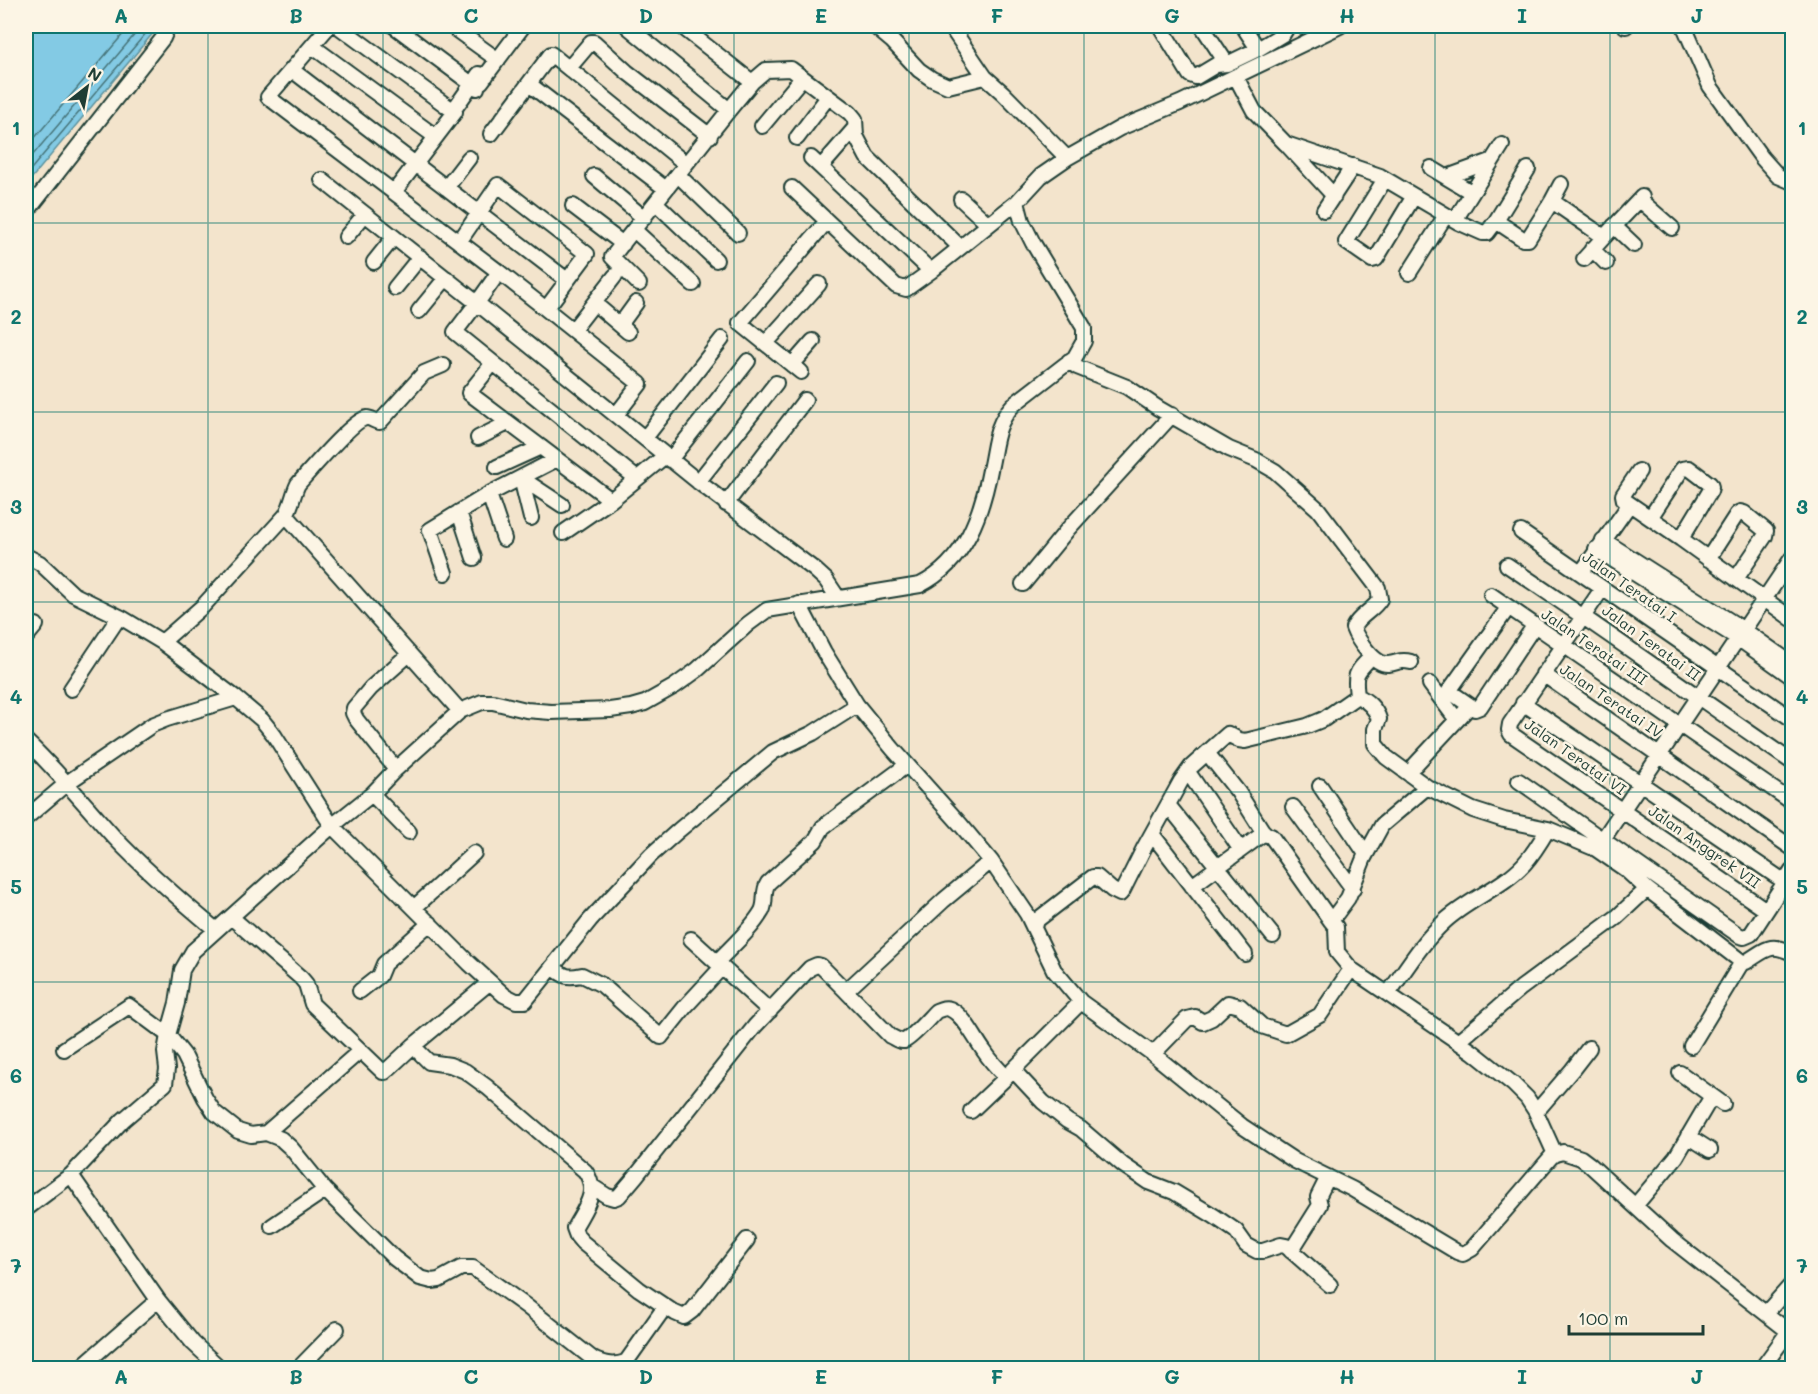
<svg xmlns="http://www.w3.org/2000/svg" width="1818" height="1394" font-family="Mali,sans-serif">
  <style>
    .water { fill: #83cae4; stroke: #5b929e; stroke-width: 1.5 }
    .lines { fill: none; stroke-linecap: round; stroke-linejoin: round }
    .shore { stroke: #47757a; stroke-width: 1.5 }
    .minor-casing { stroke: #1f3d34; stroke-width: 18 }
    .minor { stroke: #fcf5e5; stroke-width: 14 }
    .grid { fill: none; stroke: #0f766e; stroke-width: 1.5; stroke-opacity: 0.55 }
    .labels { text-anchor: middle; stroke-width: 5; stroke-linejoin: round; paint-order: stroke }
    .street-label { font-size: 15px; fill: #1f3d34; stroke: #fcf5e5 }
    .neatline { fill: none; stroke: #0f766e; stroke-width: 2 }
    .grid-label { font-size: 20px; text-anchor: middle; font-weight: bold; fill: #0f766e }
  </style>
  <rect width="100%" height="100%" fill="#f3e4cc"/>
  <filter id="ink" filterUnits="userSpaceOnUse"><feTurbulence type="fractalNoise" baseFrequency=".0167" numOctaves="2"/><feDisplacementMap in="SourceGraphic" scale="12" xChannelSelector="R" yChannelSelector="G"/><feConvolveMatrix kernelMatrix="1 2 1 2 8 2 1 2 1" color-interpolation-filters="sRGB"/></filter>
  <g filter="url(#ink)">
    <!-- water -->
    <path class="water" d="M26,26H159L26,185Z"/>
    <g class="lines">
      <!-- shore -->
      <path class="shore" d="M26,148L130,26
        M26,163L142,26
        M26,175L152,26"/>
      <defs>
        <path id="minor" d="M329,26L268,97L499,272L477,303L701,484L815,570L826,580L838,598
          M338,26L455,112
          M394,26L477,88
          M451,26L498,60
          M627,26L729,110
          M681,26L752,82
          M874,26L892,41L919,70L932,79L948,86L985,77
          M954,26L955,33L985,77L1003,93L1067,158
          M1160,26L1190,75L1196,77L1216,65L1227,64L1258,49L1283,34L1286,29L1284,26
          M1202,26L1227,64
          M1243,26L1258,49
          M1625,26H1626
          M1684,26L1710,86L1762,158L1778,176L1790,181L1792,180
          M312,46L436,137
          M569,68L591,42H594L627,72L710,136
          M292,70L567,280
          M1236,77L1254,111L1286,144L1380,176L1458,222L1483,233H1487L1496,221L1523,239H1528L1552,201L1604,237L1642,197
          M481,82L523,26
          M529,84L666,189
          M762,126L802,78
          M491,134L551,54L686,164
          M797,138L828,97
          M1288,146L1334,196
          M811,158L931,271
          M821,167L855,128
          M1431,168L1471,192
          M678,175L738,233
          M594,176L644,218
          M1447,177L1491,161
          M1385,179L1346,242L1372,260L1376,259L1414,196
          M322,180L477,303L455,332L636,478
          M446,188L469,158
          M792,188L896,286L906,289L931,271L1017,202
          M394,192L455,112V108L479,74L486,76
          M961,199L988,224
          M1640,200L1672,228
          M1552,201L1561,184
          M656,203L716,260
          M573,206L623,244
          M1324,210L1353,166
          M26,213L163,38L168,26
          M1455,220L1502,145
          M1496,221L1528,169
          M1614,226L1634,245
          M634,230L693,284
          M346,237L365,214
          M459,242L498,185L587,254L546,309L640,384L616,415
          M1592,249L1606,263
          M1584,259L1604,237
          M374,262L394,237
          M499,272L546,309
          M1409,273L1446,215
          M639,284L612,257L729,110L752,82L766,70L791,69L850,113L855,119L856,136L867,157L960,247
          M395,288L420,257
          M594,303L628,332
          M419,311L446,278
          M620,325L636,303
          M573,330L615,276
          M766,343L819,284
          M1069,361L1077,367L1127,387L1158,408L1229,449L1256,460L1275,471L1318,509L1378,588L1380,599C1373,611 1359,615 1353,628C1357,639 1374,665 1388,664C1399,663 1399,659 1411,662
          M493,363L469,393L611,500
          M792,365L813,341
          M801,372L740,323L827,221
          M478,438L508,423
          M645,438L722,339
          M670,460L748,361
          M497,467L541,447
          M1639,471L1623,495L1624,500L1681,539L1792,619
          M698,482L776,383
          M489,494L504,539
          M726,504L805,400
          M459,512L474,558
          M286,515L460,711
          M531,518L521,478L562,505
          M1650,518L1682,469L1689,468L1710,484L1711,487L1710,491L1681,539
          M1521,532L1792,719
          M563,533L611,500L665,456
          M1603,540L1744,630L1792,664
          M1596,549L1739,639L1792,677
          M26,556L40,563L73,594L122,618L162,642L236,698L262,720L274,735L332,826L469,963L504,995L516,1001H525L590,920L651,855L679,830L773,752L813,733L857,705
          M1708,559L1737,514L1740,512L1744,513L1766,531L1765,536L1736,579
          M1507,565C1603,629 1697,697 1792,762
          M445,573L430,530L489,494L557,459
          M1581,573L1629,505
          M1023,584L1068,529L1172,415
          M1602,589L1510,724L1509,730L1511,734L1766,910
          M1491,595L1792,802
          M799,604L824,652L857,705L893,749L961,825L991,861L1027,914L1054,970L1081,1002L1153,1054L1242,1126L1295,1161L1352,1189L1457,1252L1463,1254L1472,1249L1551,1157L1555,1154L1563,1152L1581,1158L1589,1164L1672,1240L1792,1334
          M1508,608L1449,691L1475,709L1480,707L1534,626
          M26,637L36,625
          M162,642L203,606L286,515C292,505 293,494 298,484C309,472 355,418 367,418C371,418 376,422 380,422L424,373L443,365
          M1372,656C1356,673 1354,672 1357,696C1367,700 1376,709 1379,719L1375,729V744L1386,757L1427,787L1473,810L1504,820L1548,829L1596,849L1625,869L1647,889L1742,962H1746C1766,950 1769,942 1792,953
          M1543,674L1792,848
          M1430,684L1457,720
          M71,689L119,617
          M1523,703L1785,882
          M26,741C57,770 84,804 113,836C145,870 180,900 216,930
          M1208,754L1238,792L1262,830L1267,835L1271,836L1331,921
          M1415,765L1470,706
          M396,769L356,719L353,713L354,708L371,688L408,655
          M1188,772L1241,850
          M1519,781L1740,936L1744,937L1751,934L1792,871
          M1320,786L1366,854
          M1427,787L1382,825L1364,858L1348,898L1331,921L1336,927L1337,952L1351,969L1473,1052L1513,1084L1527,1098L1536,1112L1555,1154
          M372,794L409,832
          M1168,805L1273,936
          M1293,807L1353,889
          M26,818L67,783L152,725L167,719L236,698
          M1152,834L1245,954
          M1599,845L1792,558
          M1192,886L1264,833
          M415,907L474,853
          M231,917L301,978L306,984L312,1004L383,1072H385L413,1046L429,1062L450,1065L465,1071L487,1087L585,1171C600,1192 584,1209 574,1228L577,1236L582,1242L639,1289L675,1313L684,1317L692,1311L747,1240
          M1032,924L1093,877H1097L1112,890L1120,894L1123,890L1144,848L1181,781L1191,767L1228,734L1239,740L1245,741L1307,726L1324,719L1357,696
          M691,939L770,1011
          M717,962C732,946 751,930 762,911C767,901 762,892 768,883L815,841L823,827L907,765
          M552,967C565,977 567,978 582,975L602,985L661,1037L685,1007L722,967
          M360,991L379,976L384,964L430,923
          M846,991L890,1036C895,1038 898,1042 904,1041C912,1038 929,1018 936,1011C941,1009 945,1007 950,1009C964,1015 975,1039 984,1051C990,1060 998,1069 1006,1077
          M1388,994C1406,969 1422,942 1445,921C1469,899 1503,887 1524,864C1534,853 1541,841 1548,829
          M1081,1002L1013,1070L1043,1102L1067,1121L1081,1129L1123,1165L1148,1182L1174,1192L1214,1216L1236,1231L1246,1245L1257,1251H1263L1281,1245L1286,1246L1330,1285
          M1458,1042L1521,988L1617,917L1647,889
          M413,1046L490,982
          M1691,1046L1742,962
          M64,1049L129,1006L168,1035L184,1055L205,1098L214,1112L238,1131L251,1135L266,1133L281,1139L291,1148L325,1190L394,1258L420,1278L432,1281L439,1280L461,1268H473L526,1306L593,1359C605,1365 614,1366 626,1362L665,1307
          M1153,1054L1187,1019L1195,1017L1203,1022L1212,1018L1228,1003L1240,1006L1262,1026L1286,1034L1320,1015L1351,969
          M1680,1073L1723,1104
          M971,1111L1012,1072
          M1536,1112L1572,1070L1589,1048
          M266,1133L360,1051
          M1688,1136L1710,1150
          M71,1175L158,1300L193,1343L220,1368
          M593,1187L607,1196L614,1198L619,1196L636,1176L755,1026L810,968L817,965L821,966L846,991L944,900L991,861
          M1635,1206L1676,1157L1712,1096
          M26,1209L71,1175L123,1120L165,1084L167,1069L165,1052L168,1035L177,1003L182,970L193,951L332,826L372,794L396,769L460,711L482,702H493L526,710L551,712L610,710L631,707L645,703L675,686L697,670L748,624L767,610L920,585C966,562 982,513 991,465C996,441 996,424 1013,405L1075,357L1084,341V328L1033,243L1022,221L1017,202L1041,176L1067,158L1120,128L1180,103L1340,26
          M272,1226L325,1190
          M1291,1251L1320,1205L1318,1197L1328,1177
          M1767,1312L1792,1284
          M80,1368L158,1300
          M299,1368L337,1329
          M1762,1368L1789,1331"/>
      </defs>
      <!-- minor casing -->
      <use href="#minor" class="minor-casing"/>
      <!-- minor -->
      <use href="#minor" class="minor"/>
    </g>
  </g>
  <!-- grid -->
  <path class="grid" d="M208,26V1368M383,26V1368M559,26V1368M734,26V1368M909,26V1368M1084,26V1368M1259,26V1368M1435,26V1368M1610,26V1368M26,223H1792M26,412H1792M26,602H1792M26,792H1792M26,982H1792M26,1171H1792"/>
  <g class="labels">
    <!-- street labels -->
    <g class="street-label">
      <text transform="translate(1629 587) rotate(35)" y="5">Jalan Teratai I</text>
      <text transform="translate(1651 643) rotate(36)" y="5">Jalan Teratai II</text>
      <text transform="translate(1594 647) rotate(34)" y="5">Jalan Teratai III</text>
      <text transform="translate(1611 701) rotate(34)" y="5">Jalan Teratai IV</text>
      <text transform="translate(1575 757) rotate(35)" y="5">Jalan Teratai VI</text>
      <text transform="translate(1704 847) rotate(35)" y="5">Jalan Anggrek VII</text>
    </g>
  </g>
  <!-- margin -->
  <rect width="1818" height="1394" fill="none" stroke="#fcf5e5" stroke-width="66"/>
  <!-- north arrow -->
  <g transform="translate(87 87) rotate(31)" stroke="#fcf5e5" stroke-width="4.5" paint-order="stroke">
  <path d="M0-4.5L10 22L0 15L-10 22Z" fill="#1f3d34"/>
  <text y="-9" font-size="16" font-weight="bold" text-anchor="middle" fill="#1f3d34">N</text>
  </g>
  <!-- scale -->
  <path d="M1569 1325v9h134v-9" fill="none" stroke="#1f3d34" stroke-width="3"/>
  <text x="1578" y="1325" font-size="18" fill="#1f3d34" stroke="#fcf5e5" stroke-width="4.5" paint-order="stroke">100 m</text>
  <rect x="33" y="33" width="1752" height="1328" class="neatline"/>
  <g class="grid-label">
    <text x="121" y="23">A</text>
    <text x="296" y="23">B</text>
    <text x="471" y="23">C</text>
    <text x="646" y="23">D</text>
    <text x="821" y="23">E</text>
    <text x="997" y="23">F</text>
    <text x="1172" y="23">G</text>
    <text x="1347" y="23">H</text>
    <text x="1522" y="23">I</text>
    <text x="1697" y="23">J</text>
    <text x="16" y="135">1</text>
    <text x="1802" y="135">1</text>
    <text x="16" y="324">2</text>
    <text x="1802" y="324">2</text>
    <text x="16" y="514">3</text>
    <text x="1802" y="514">3</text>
    <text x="16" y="704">4</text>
    <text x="1802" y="704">4</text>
    <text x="16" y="894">5</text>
    <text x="1802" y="894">5</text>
    <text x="16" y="1083">6</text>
    <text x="1802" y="1083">6</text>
    <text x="16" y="1273">7</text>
    <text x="1802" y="1273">7</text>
    <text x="121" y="1384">A</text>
    <text x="296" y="1384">B</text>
    <text x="471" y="1384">C</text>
    <text x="646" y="1384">D</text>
    <text x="821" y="1384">E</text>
    <text x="997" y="1384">F</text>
    <text x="1172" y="1384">G</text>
    <text x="1347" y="1384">H</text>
    <text x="1522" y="1384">I</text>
    <text x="1697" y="1384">J</text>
  </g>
</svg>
